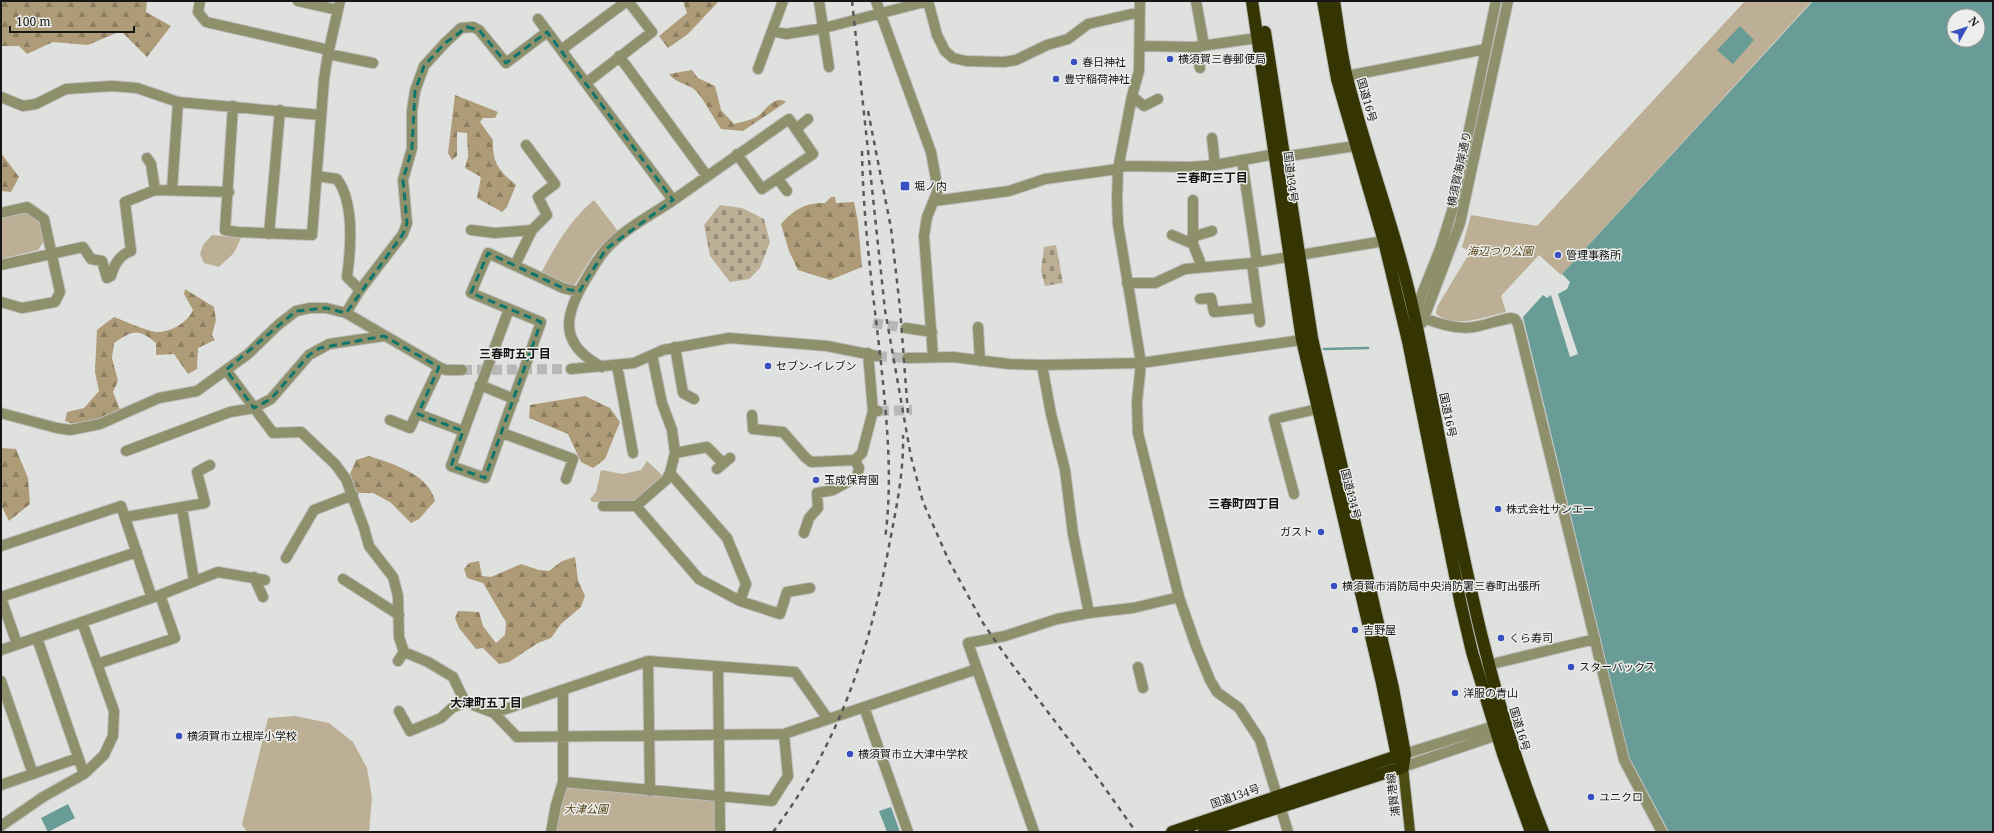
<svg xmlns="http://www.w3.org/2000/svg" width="1994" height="833" font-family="'Noto Serif','Noto Sans JP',serif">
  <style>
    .forest { fill: url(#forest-firs) }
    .cemetery { fill: url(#cemetery-stones) }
    .park { fill: #bdaf95 }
    .water { fill: #699b97; fill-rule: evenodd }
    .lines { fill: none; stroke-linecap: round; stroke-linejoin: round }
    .stream { stroke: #699b97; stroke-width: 2.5 }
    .minor-tunnel { stroke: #b7b8b6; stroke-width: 10; stroke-dasharray: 10 5; stroke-linecap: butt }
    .minor-casing { stroke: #bbbcba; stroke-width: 12 }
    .major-casing { stroke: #bbbcba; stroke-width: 12 }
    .highway-casing { stroke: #bbbcba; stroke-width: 14 }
    .minor { stroke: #8e906c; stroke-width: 10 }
    .major { stroke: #4c4d13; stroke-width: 10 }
    .highway { stroke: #343502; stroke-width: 12 }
    .rail { stroke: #585958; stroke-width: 2.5; stroke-dasharray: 5 5; stroke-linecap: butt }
    .marked { fill: none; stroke: #0f766e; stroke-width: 3; stroke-dasharray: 8 5; stroke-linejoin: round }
    .poi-dot { fill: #384fc1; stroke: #eceeeb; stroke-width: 1.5 }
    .labels { text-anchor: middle; stroke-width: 3; stroke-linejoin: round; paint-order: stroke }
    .poi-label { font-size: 11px; fill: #151615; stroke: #eceeeb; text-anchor: start }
    .street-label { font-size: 11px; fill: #151615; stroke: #eceeeb }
    .park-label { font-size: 11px; font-style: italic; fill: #544013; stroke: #eceeeb }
    .neighbourhood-label { font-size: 12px; font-weight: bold; fill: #151615; stroke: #eceeeb }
  </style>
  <defs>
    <pattern id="forest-firs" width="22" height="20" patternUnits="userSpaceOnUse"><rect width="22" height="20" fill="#ae9b78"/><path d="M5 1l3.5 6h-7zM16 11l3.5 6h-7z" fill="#8c7d61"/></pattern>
    <pattern id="cemetery-stones" width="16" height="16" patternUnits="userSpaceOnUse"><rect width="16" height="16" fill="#bdaf95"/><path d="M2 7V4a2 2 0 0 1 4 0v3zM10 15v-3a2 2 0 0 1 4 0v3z" fill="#988d78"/></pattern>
  </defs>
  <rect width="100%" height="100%" fill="#dfe1de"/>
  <!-- forest -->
  <path class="forest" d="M1,1H147L146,12L171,26L147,57L121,31L88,45L53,42L27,54L19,46H1Z
    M660,1H719L688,34L668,48L659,36L687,13L683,1Z
    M692,70L698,78L715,86L721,110L734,124C741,122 752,120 758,116C767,109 774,95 786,102L743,131L721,129C713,117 706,103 697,92C689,83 676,84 669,74Z
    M455,95L498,112L495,118H483L480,122L493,140C492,163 499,171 516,185L507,207L502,212L477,198L481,177L465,168L468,157L467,133L457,132V156L452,160L448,153Z
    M1,153L19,177L11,192L1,191Z
    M831,197H835L836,203L854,202L858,222L862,267L830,280L798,270L789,251L781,224C795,209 804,203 825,203Z
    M185,289L214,307L216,320L212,335L215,340L198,348L197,369L188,374L174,354L156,355V343C138,328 133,330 114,343L112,358L118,381L113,392L120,410C102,418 85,430 65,421L67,412L84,408L99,391L95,372L97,330L114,317C124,321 149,332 158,332C171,332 188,322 193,310L184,294Z
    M585,396L610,408L620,422L605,459L593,468L581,462L568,434L529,418L530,405Z
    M1,448L16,449L28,478L30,504L9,521L1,505Z
    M369,456C393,464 429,474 435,501L419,519L411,523L390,502L373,493H356L350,474L356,460Z
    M575,557L578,580L585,596L581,607L561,624L551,638L538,643L509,662L499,664L483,648L476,649L459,628L455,618L458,611L479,612L483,626L496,643L505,635L506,622L483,583L467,578L464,569L469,563L479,561L482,576L491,577L521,564L539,570L549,571L562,561Z"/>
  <!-- cemetery -->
  <path class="cemetery" d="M720,205L742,208L764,219L770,242L760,268L749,279L730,282L710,256L704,225Z
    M1056,245L1063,283L1045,286L1041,271L1044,247Z"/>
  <!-- park -->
  <path class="park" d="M1745,1H1812L1561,275L1539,255L1501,296L1506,312C1483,317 1457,329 1436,314L1437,307L1470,252L1462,247L1471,215L1537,226Z
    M594,200L618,231L595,252L574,286L541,273C555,246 571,219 594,200Z
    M25,211L39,221L44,241L38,250L1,259V217Z
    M212,235L241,238L234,253L219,267L204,263L200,254L203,245Z
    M647,461L663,476L633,503L592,502L590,499L596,492L601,470L623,474L641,470Z
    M295,716L329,723L353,742L367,768L372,797L369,832H247L242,824L268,718Z
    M565,783L714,800L718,832H557Z"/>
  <!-- water -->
  <path class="water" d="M1813,1H1993V832H1669L1629,757L1523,317L1543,295L1547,298L1551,295L1570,357L1578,354L1558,294L1567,289L1570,282L1562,274ZM1954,16H1978V40H1954Z
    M1740,26L1754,40L1733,64L1717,50Z
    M68,804L75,818L48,832L41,818Z
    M891,807L900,832H887L879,811Z"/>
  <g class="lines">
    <!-- stream -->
    <path class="stream" d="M1324,349L1368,348"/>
    <!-- minor-tunnel -->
    <path class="minor-tunnel" d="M873,323L906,328
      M877,356L907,358
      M462,370L571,369
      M879,411L912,410"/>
    <defs>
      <path id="minor" d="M200,1L198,12L206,22L329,50
        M298,1L338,10
        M819,1L829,67
        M876,1L931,152L938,190L927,217L924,236L933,356
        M928,1L937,35L945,51L953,58L966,61L1004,62L1016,60L1047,45L1068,39L1088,24L1140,12
        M1140,1L1139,71L1132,96L1118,169L1117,199L1118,224L1141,363L1137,402L1138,433L1179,597L1196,646L1210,680L1217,692L1239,708L1260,740L1288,832
        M1196,1L1204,45
        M538,19L673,200
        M772,31L786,34L824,28L928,1
        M1141,46L1194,47L1257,38
        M1194,47L1200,68
        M561,50L627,1
        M328,54L373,63
        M619,56L707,176
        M758,69L783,1
        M1347,76L1486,49
        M586,83L652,32L628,1
        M1132,96L1144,106L1158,99
        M1,97L23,106L36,104L66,89L112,86L137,88L178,102L321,115
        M233,106L225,230L237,232L312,235L324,79L328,54L340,1
        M796,129L808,119
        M1212,138L1215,165
        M147,158L151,164L155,190
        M1242,160L1257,262
        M317,176L337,179C355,203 351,248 347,277L360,290
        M778,179L787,191
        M172,190L178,102
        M1193,200V244L1202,267
        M934,201L1009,191L1045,179L1118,169L1124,166L1191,167L1215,165L1275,154L1289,156L1355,146
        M1,213L27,207L44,219L60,292L55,302L22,308L1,302
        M471,230L495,233L532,230
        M269,234L280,110
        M1172,235L1193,244
        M1192,237L1212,231
        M1252,263L1260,322
        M1,265L83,247L91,259L102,261L107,278L111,276C114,265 119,255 131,251L125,202L155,190L229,192
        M515,265L532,230L547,215L538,197L555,184L526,145
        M1127,283H1155L1185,269L1252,263L1384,241
        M1200,299L1211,298L1214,312L1257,308
        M509,309L451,466L485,478L541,322L471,293L488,253L563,288L579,292
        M346,313L360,290L403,234L407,223L403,180L412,148V111L415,91L424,66L444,44L461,28L473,27L479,30L506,63L547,32
        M1416,315C1434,322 1454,330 1474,327C1486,325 1498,320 1511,318L1515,319L1518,324L1624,760L1662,832
        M1415,318L1420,299L1440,249L1452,211L1496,1
        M1422,323L1460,223L1508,1
        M978,327L980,361
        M906,328L932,332
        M675,347L683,393L694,399
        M868,353L873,411H878
        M907,358L953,357L1009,364L1042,365L1141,363L1308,339
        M617,365L633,453
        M1042,365L1051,414L1065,470L1073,534L1089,613
        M602,367C559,344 563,317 586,279C592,269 598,258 606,249C624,229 650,216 672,201C711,174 750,146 789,119L813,154L762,189L737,154
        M571,369L634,363L663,350L729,338L827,346L877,356
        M226,370L273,433L301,432L335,464L346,479L364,528L369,546L393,577L398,596L399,637L404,652L428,662L453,677L465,702L494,713L517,737L784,734L977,669
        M480,385L514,399
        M1,413L57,428L70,430L100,424L159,398L197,391L248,354L278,325L296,311L310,308H326L346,313L439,367L446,370H462
        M418,414L463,431
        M752,415L753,429L783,432L805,457L811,462L855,460L862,453L873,411
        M390,420L410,428L439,367
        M502,433L573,459L566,479
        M126,451L230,412L254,408L271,399L309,355L329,344L384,336
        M675,453L707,447L723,463
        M717,469L730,458
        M670,473L727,538L746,584L740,601
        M1294,494L1274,419L1317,409
        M603,506H636L666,480L670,473L675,453L672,430L662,403L652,355
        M636,506L699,579L740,601L780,614L787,592L810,588
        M182,508L194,581
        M126,517L205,503L197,472L210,465
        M804,533L809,518L818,508L817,493L833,490L857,477L859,468L855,460
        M1,546L121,506L152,598
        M286,558L314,510L353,495
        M254,577L263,597
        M343,579L399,615
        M160,595L218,572L265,580
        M1,597L137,552
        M1,598L17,644
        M37,638L84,774
        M1,650L160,595L175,638L97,664
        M398,661L404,652
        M648,661L650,791
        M1488,665L1595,639
        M718,667L720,830
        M1138,667L1143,688
        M1,681L33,774
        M864,707L908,832
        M399,711L410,731L441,718L452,708L465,702
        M494,713L648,661L795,672L828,719
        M1398,756L1494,726L1501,727
        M1403,767L1497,735L1502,729
        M563,782L772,801L788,776L784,734
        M1,785L78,758
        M1,826L43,797L84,774L104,755L113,736L114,711L82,622
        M551,832L556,805L563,782V690
        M1034,832L968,643L1005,636L1057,619L1089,613L1133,608L1179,597"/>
      <path id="major" d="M1399,761L1403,767L1410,832"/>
      <path id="highway" d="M1323,1L1337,79L1384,241L1408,341L1461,605L1472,652L1503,754L1531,832
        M1334,1C1338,26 1341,53 1347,78C1367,158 1398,237 1415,318C1452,492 1477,666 1543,832
        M1172,832L1397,756L1382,683L1302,340L1252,1
        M1204,832L1403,767L1405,754L1393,688L1312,338L1265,32"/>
    </defs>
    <!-- minor casing -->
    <use href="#minor" class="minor-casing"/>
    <!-- major casing -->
    <use href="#major" class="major-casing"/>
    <!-- highway casing -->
    <use href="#highway" class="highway-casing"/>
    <!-- minor -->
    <use href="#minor" class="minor"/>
    <!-- major -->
    <use href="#major" class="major"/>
    <!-- highway -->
    <use href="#highway" class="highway"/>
    <!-- rail -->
    <path class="rail" d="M852,1L885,310L911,457L923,502L949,561L983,623L1008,659L1097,777L1136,832
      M868,111L891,228L900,308L908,414
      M862,151C863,222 873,292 881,363C887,422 893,480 885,539
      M773,832C839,744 869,652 889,546C896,509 904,473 903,435"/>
  </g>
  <!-- marked area -->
  <path class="marked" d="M467,27L479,30L506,63L547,32L673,200L606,249L579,292L563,288L488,253L471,293L541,322L485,478L451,466L463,431L418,414L439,367L384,336L320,348L309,355L271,399L254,408L226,370L296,311L326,308L346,313L403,234L407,223L403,180L412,148L415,91L424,66L444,44Z"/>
  <!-- markers -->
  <g class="poi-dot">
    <circle cx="1170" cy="59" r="4"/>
    <circle cx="1074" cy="62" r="4"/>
    <circle cx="1056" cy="79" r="4"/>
    <rect x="900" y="181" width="10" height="10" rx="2"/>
    <circle cx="1558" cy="255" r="4"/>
    <circle cx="768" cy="366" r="4"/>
    <circle cx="816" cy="480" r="4"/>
    <circle cx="1498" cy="509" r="4"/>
    <circle cx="1321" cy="532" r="4"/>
    <circle cx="1334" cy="586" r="4"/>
    <circle cx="1355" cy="630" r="4"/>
    <circle cx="1501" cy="638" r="4"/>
    <circle cx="1571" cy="667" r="4"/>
    <circle cx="1455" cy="693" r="4"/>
    <circle cx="179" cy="736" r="4"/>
    <circle cx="850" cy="754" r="4"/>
    <circle cx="1591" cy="797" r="4"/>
  </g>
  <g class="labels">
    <!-- poi labels -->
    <g class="poi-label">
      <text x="1178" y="63">横須賀三春郵便局</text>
      <text x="1082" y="66">春日神社</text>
      <text x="1064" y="83">豊守稲荷神社</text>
      <text x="914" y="190">堀ノ内</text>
      <text x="1566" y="259">管理事務所</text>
      <text x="776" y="370">セブン-イレブン</text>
      <text x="824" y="484">玉成保育園</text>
      <text x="1506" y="513">株式会社サンエー</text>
      <text x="1313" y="536" text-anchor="end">ガスト</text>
      <text x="1342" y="590">横須賀市消防局中央消防署三春町出張所</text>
      <text x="1363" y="634">吉野屋</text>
      <text x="1509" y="642">くら寿司</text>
      <text x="1579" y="671">スターバックス</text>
      <text x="1463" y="697">洋服の青山</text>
      <text x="187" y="740">横須賀市立根岸小学校</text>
      <text x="858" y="758">横須賀市立大津中学校</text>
      <text x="1599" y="801">ユニクロ</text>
    </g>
    <!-- street labels -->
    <g class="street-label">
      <text transform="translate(1367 100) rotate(74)" y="4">国道16号</text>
      <text transform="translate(1459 169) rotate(-78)" y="4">横須賀海岸通り</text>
      <text transform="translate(1291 177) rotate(83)" y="4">国道134号</text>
      <text transform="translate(1448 415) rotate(78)" y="4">国道16号</text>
      <text transform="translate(1351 494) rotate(76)" y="4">国道134号</text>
      <text transform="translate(1520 729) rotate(73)" y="4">国道16号</text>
      <text transform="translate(1393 795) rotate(-97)" y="4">浦賀港線</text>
      <text transform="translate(1235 796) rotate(-19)" y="4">国道134号</text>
    </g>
    <!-- park labels -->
    <g class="park-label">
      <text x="1500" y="255">海辺つり公園</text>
      <text x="586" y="813">大津公園</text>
    </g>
    <!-- neighbourhood labels -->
    <g class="neighbourhood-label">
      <text x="1212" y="182">三春町三丁目</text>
      <text x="515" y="358">三春町五丁目</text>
      <text x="1244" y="508">三春町四丁目</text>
      <text x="486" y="707">大津町五丁目</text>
    </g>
  </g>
  <!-- border -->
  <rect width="1994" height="833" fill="none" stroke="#151615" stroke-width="4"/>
  <!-- north arrow -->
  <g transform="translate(1966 28) rotate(51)"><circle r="19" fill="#eceeeb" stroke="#969895"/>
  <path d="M0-3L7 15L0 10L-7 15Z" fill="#384fc1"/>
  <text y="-6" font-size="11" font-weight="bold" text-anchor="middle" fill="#151615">N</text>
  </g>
  <!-- scale -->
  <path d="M10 26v6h124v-6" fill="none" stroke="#151615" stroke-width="2"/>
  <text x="16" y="26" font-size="12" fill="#151615" stroke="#eceeeb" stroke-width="3" paint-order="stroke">100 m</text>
</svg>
